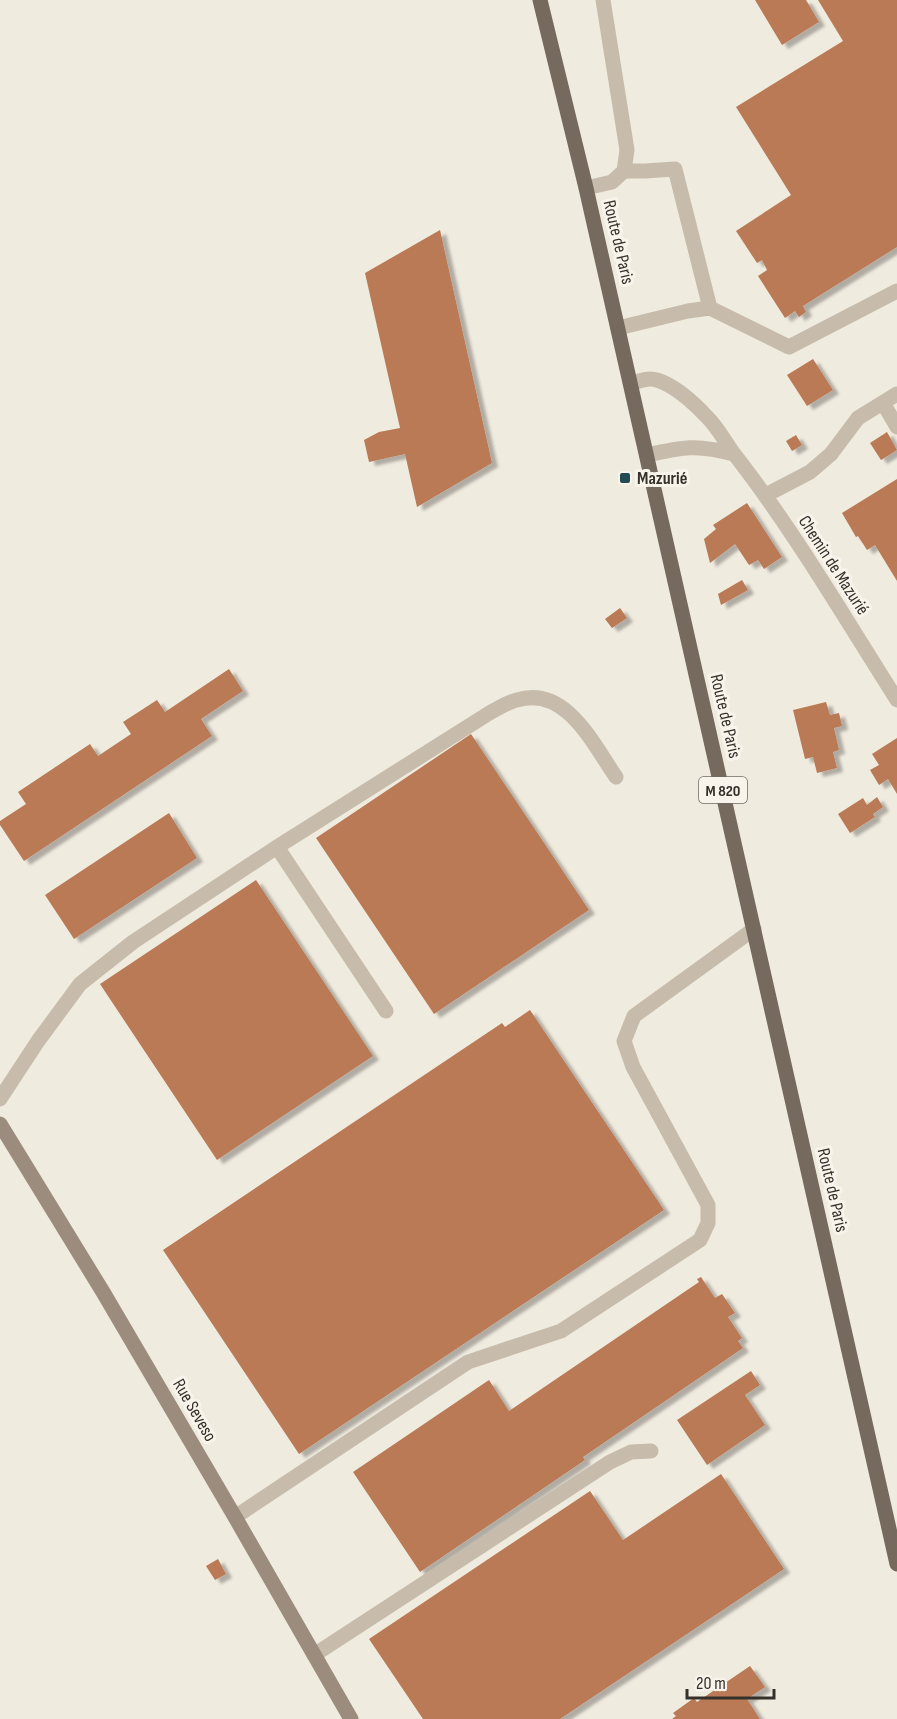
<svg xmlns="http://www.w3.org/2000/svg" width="897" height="1719" font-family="'Sofia Sans Condensed',sans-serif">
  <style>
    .building { fill: #b97a55; filter: url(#shadow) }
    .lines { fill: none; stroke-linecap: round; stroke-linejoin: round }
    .lane { stroke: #c7bcac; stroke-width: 15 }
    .street { stroke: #c7bcac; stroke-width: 15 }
    .secondary { stroke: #9b8c7e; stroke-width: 15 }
    .primary { stroke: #76695d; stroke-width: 15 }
    .poi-dot { fill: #244a53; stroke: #f8f4eb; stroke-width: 2 }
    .labels { text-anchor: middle; stroke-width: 6; stroke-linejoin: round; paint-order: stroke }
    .shield { fill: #f8f4eb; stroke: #706b64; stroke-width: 1.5 }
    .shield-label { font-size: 16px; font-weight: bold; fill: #36302a }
    .street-label { font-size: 18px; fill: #36302a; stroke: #f8f4eb }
    .poi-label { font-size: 18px; font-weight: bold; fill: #36302a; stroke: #f8f4eb; text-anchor: start }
  </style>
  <defs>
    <filter id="shadow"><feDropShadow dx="6" dy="4" stdDeviation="1.5" flood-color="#0004"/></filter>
  </defs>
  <rect width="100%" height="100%" fill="#f0ebdf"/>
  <!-- building -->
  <path class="building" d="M755,0H806L819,22L782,45Z
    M818,0H897V247L803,306L806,312L799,317L795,311L785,318L758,276L767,270L762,260L757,263L736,231L791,195L736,107L843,41Z
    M440,230L492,463L417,507L405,454L369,462L364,440L379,432L400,428L365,273Z
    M813,359L833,390L807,406L787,375Z
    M887,432L897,450L881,460L870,443Z
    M796,435L802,445L792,451L786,441Z
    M897,479V581L875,545L867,550L858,536L856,537L842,513Z
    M747,503L782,557L764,569L758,560L749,565L735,544L710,563L704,539L716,529L713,525Z
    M742,580L748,590L721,605L718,594Z
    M620,608L627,618L612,628L605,619Z
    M229,669L243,691L201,719L212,736L24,861L0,825V821L26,804L18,792L90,744L98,756L131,734L123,722L157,700L165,712Z
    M826,702L830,715L839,713L842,726L834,728L839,750L833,752L837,768L817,773L813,757L805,759L793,710Z
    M471,734L589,910L434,1014L316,838Z
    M897,738V794L888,779L879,785L870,770L879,765L872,754Z
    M877,797L883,807L873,814L875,817L850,833L838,814L863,798L867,805Z
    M169,813L197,858L74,939L45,895Z
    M256,880L373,1056L217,1160L100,984Z
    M530,1010L664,1210L299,1454L163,1250L502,1023L505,1027Z
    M701,1277L715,1298L722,1294L735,1313L728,1317L742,1338L738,1341L743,1348L583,1457L585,1460L420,1572L353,1472L489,1380L509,1411L699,1282L697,1279Z
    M751,1371L760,1385L745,1395L765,1425L707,1465L677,1420Z
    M721,1474L784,1569L560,1719H423L369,1639L590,1491L623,1540Z
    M218,1559L226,1574L215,1580L206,1566Z
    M750,1666L765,1687L747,1699L760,1719H672L676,1716L673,1713L694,1698L697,1702Z"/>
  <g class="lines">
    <!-- lane -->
    <path class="lane" d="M624,171H645L675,169L710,308
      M618,328L688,311L710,308L789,347L897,291
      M883,403L897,427
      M277,847L386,1011
      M0,1099L38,1041L80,984L133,942L277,847L491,712C499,708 508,702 517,700C566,685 593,744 616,777
      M235,1517L468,1362L561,1331L700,1240L708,1223V1205L633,1067L624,1041L634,1016L754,929
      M314,1655L610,1462L631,1452L651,1451"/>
    <!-- street -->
    <path class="street" d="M586,188L612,182L624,171L627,150L603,0
      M631,384C639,381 649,377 657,380C676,386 695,404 708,418C720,430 727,446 738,459C796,534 846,620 897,700
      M647,455C683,447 697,444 734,454
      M766,495L810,472L831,454L858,418L897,394"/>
    <!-- secondary -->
    <path class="secondary" d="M0,1124L103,1292L235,1517L351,1719"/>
    <!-- primary -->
    <path class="primary" d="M540,0L586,188L897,1564"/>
  </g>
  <!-- markers -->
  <rect class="poi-dot" x="619" y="472" width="12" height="12" rx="3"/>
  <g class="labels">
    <!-- shield labels -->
    <rect class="shield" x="699" y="777" width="48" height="26" rx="4.5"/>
    <g class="shield-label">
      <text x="723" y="796">M 820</text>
    </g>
    <!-- street labels -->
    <g class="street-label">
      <text transform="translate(619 242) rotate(77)" y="6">Route de Paris</text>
      <text transform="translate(834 565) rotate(57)" y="6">Chemin de Mazurié</text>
      <text transform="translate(726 716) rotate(77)" y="6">Route de Paris</text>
      <text transform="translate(833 1190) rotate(77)" y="6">Route de Paris</text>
      <text transform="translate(195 1410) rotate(60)" y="6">Rue Seveso</text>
    </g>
    <!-- poi labels -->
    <g class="poi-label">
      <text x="637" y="484">Mazurié</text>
    </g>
  </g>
  <!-- scale -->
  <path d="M687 1689v9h87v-9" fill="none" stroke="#36302a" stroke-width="3"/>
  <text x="696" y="1689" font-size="18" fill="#36302a" stroke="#f8f4eb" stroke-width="4.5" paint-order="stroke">20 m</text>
</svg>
